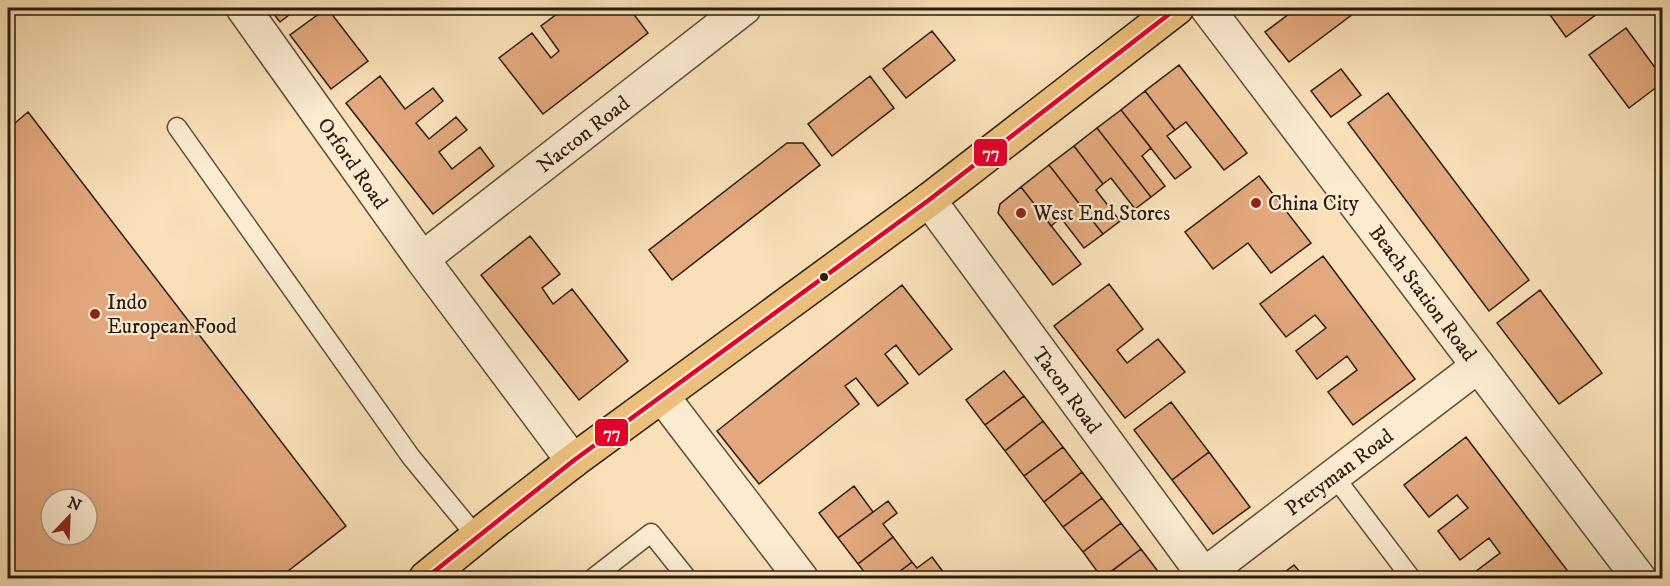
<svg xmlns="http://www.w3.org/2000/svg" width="1670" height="586" font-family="'IM FELL DW Pica',serif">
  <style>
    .building { fill: #e3a87d; stroke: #2c1b0d; stroke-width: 1.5; fill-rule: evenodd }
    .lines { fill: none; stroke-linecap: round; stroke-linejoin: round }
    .service-casing { stroke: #5f4c38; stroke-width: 21 }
    .minor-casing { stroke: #5f4c38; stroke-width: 36 }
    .tertiary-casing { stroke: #5f4c38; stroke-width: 36 }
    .primary-casing { stroke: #2c1b0d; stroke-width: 36 }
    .service { stroke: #fbebd1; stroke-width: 18 }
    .minor { stroke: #fbebd1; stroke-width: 33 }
    .tertiary { stroke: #fbebd1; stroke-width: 33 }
    .primary { stroke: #ecc07c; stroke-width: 33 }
    .bus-1-casing { stroke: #fbebd1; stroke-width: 9 }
    .bus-1 { stroke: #e4002b; stroke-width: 4.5 }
    .poi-dot { fill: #8f2418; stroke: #fbebd1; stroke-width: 2 }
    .bus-dot { fill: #2c1b0d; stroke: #fbebd1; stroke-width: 2 }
    .labels { text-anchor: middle; stroke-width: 4.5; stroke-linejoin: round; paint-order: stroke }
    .street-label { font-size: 21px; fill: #2c1b0d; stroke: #fbebd1 }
    .poi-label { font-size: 21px; fill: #2c1b0d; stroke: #fbebd1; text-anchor: start }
    .line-badge { stroke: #fbebd1; stroke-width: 2 }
    .badge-label { font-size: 16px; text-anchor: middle; font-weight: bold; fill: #fff }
  </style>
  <rect width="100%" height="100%" fill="#f9e0b8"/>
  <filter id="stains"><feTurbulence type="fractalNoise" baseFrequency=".00333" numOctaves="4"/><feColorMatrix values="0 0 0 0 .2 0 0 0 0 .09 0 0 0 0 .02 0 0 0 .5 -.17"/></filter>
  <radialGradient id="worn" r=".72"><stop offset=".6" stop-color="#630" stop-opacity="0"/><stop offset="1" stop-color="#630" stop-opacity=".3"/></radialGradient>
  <!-- building -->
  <path class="building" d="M269,8H298L280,22Z
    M327,8L368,61L331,89L290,35Z
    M565,8H629L648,33L543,114L499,58L532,33L551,58L559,51L541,26Z
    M1297,8H1361L1289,62L1265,32Z
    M1545,8H1605L1566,37Z
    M1626,28L1662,77V83L1629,108L1589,55Z
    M932,31L955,60L906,98L883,69Z
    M1179,65L1247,153L1224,170L1186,122L1175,130L1145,91Z
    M1341,69L1361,95L1331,117L1311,91Z
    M380,76L405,109L433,88L443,101L416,123L429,139L456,117L467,130L439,152L452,169L480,147L494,166L433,214L346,103Z
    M870,76L894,108L832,156L808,124Z
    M1145,91L1175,130L1167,136L1191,167L1175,179L1121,110Z
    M1388,93L1529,280L1489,311L1348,123Z
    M1121,110L1151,148L1142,156L1165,186L1151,197L1097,128Z
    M28,112L346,526L279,578H8V129ZM51,499H87V535H51Z
    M1097,128L1151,197L1135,209L1111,178L1103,184L1074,146Z
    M787,143H803L820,165L672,280L649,250Z
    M1074,146L1103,184L1096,190L1120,221L1103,234L1049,165Z
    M1049,165L1103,234L1084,248L1061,218L1051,226L1021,187Z
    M1259,176L1311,243L1271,273L1248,243L1213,269L1185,232Z
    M1021,187L1081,264L1053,285L998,213L1000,204Z
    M530,236L560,274L542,288L553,304L572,289L628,361L579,400L481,275Z
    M1323,256L1415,379L1353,425L1328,392L1357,370L1347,356L1317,379L1296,351L1326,328L1315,315L1286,337L1260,304Z
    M1109,284L1143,329L1117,350L1127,363L1158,339L1185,372L1125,418L1054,326Z
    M902,285L952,349L919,375L896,345L885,354L908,383L878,406L856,378L845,386L859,404L759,484L717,431Z
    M1540,290L1602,373L1559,404L1497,323Z
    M1004,371L1024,396L985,425L966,400Z
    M1024,396L1043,421L1005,451L985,425Z
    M1171,402L1209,452L1172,480L1134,430Z
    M1043,421L1063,447L1024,476L1005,451Z
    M1466,437L1573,578H1517L1514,575L1510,578H1467L1500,553L1489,538L1460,560L1438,531L1468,508L1457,495L1429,517L1404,485Z
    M1063,447L1082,472L1044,502L1024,476Z
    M1209,452L1250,507L1213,534L1172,480Z
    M1082,472L1102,498L1063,527L1044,502Z
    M854,486L873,512L838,538L819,513Z
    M1102,498L1121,523L1083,552L1063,527Z
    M888,501L897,513L883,524L893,537L858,564L838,538Z
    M1121,523L1141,549L1102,578L1083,552Z
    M893,537L912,562L891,578H869L858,564Z
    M1141,549L1160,574L1154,578H1103Z
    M932,557L947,577L945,578H891L912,562L917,568Z
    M1294,565L1305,578H1277Z"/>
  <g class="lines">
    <defs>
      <path id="service" d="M177,127L411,457L476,536
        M1334,476L1411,578
        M593,578L651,533L687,578"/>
      <path id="minor" d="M243,8L422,259L573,461
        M929,200L1206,578
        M422,259L744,8
        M662,396L801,578
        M1200,578L1478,366"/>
      <path id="tertiary" d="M1207,8L1639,578"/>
      <path id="primary" d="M426,578L491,525L573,461L929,200L1177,8"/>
    </defs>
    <!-- service casing -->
    <use href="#service" class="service-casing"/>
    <!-- minor casing -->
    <use href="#minor" class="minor-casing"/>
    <!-- tertiary casing -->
    <use href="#tertiary" class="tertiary-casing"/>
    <!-- primary casing -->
    <use href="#primary" class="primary-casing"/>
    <!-- service -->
    <use href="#service" class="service"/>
    <!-- minor -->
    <use href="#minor" class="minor"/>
    <!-- tertiary -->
    <use href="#tertiary" class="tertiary"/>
    <!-- primary -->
    <use href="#primary" class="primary"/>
    <defs>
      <path id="bus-1" d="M426,578L573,461L929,200L1177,8"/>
    </defs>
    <!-- bus-1 casing -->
    <use href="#bus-1" class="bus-1-casing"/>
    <!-- bus-1 -->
    <use href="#bus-1" class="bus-1"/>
  </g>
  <!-- markers -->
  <g class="poi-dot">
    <circle cx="1256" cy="203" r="6"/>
    <circle cx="1021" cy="213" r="6"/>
    <circle cx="95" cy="314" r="6"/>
  </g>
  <circle class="bus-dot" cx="824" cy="277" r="5"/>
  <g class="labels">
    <!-- street labels -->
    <g class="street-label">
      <text transform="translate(583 134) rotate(-38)" y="7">Nacton Road</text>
      <text transform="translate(353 163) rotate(55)" y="7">Orford Road</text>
      <text transform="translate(1423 293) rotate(53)" y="7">Beach Station Road</text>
      <text transform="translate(1067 390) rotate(54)" y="7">Tacon Road</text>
      <text transform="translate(1339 472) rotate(-37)" y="7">Pretyman Road</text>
    </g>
    <!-- poi labels -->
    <g class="poi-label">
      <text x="1268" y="210">China City</text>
      <text x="1033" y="220">West End Stores</text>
      <text x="107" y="309">Indo<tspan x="107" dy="24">European Food</tspan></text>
    </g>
  </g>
  <g class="line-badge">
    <rect x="973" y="138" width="35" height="29" rx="6" fill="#e4002b"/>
    <rect x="594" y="418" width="35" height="29" rx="6" fill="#e4002b"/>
  </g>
  <g class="badge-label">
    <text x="991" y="158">77</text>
    <text x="612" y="438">77</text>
  </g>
  <!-- margin -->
  <rect width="1670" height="586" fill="none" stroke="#f9e0b8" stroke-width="30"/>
  <rect x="9" y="9" width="1652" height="568" fill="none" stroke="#2c1b0d" stroke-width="3"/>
  <rect x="15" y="15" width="1640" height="556" fill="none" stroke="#2c1b0d" stroke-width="1.5"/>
  <!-- north arrow -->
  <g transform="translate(69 517) rotate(23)"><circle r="28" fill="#fbebd1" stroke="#a89883" stroke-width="1.5"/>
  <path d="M0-4.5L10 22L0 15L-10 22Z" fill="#8f2418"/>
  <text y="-9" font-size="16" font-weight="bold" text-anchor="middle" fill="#2c1b0d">N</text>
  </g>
  <rect width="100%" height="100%" filter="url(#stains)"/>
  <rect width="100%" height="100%" fill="url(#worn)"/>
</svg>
